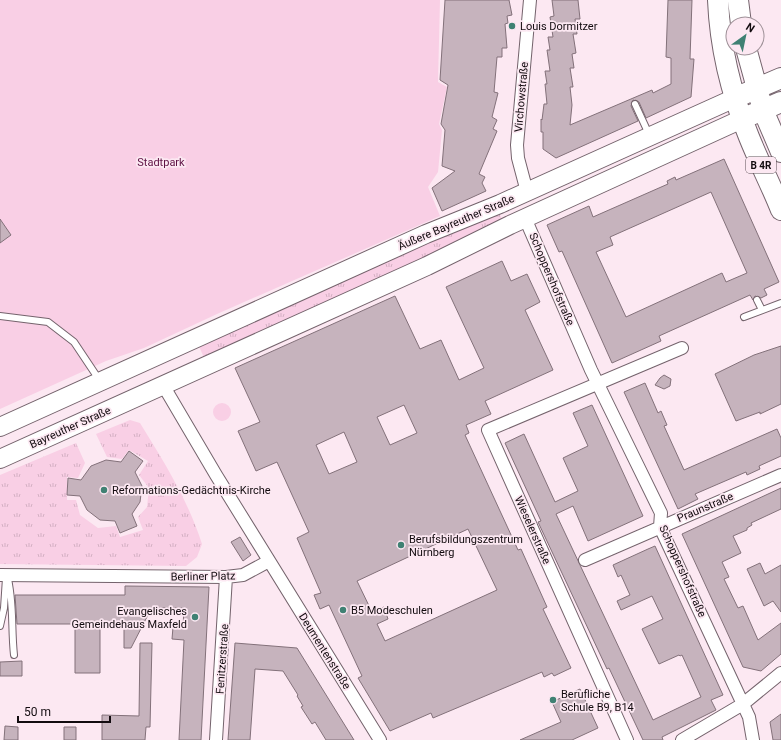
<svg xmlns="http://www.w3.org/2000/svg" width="781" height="740" font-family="Roboto,sans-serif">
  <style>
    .grass { fill: url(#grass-tufts) }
    .park { fill: #f9cfe5 }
    .building { fill: #c6b3bd; stroke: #83717a; fill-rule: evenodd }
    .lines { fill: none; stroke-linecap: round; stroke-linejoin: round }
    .service-casing { stroke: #74636c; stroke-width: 8 }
    .minor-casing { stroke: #74636c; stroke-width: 14 }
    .secondary-casing { stroke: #74636c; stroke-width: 20 }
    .primary-casing { stroke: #74636c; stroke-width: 22 }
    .service { stroke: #fff; stroke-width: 6 }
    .minor { stroke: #fff; stroke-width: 12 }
    .secondary { stroke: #fff; stroke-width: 18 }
    .primary { stroke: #fff; stroke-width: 20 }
    .poi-dot { fill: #3f8173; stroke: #fce8f2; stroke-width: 1.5 }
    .labels { text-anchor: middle; stroke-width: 3.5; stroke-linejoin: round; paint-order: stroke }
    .shield { fill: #fce8f2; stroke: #584d53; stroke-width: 1 }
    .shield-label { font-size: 10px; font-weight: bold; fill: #120b0f }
    .poi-label { font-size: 11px; fill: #120b0f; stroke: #fce8f2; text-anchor: start }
    .street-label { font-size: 11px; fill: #120b0f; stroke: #fce8f2 }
    .park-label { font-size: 11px; fill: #5d1143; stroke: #fce8f2 }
  </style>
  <defs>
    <pattern id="grass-tufts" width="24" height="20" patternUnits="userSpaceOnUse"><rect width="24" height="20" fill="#f9cfe5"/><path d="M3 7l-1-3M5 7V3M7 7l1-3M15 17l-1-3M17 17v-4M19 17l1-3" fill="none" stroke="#d4b0c3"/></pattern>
  </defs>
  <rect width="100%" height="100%" fill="#fce8f2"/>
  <!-- grass -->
  <path class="grass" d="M498,211L503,221L205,360L198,344Z
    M130,420L140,423C164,462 188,500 202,544L197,557L186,566L0,564V475L76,443L85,463L78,478L67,477V500H76L80,515L98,528L116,526L120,537L143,530L138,517L147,507L149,488L139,475L148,461L129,450L122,459L107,457L96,434Z"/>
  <!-- park -->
  <path class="park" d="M0,0H440L438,82L447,87L439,124L442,130L438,172L428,187L440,216L217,314L144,348L106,361L0,409Z
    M213 412a9 9 0 1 1 18 0a9 9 0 1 1-18 0Z"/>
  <!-- building -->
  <path class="building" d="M445,0H509L512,15L507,16L508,23L505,24L507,48H502V57H497L494,92L498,93L492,117L497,120L493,129L497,131L479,174L485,177L482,183L486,191L442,211L432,188L455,171L442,166L445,130L441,124L448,85L440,80Z
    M552,0H578L580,19H575L577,34H573L576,53L572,54L574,68H570L573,87H570L572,105L570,125L652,90L653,93L671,84V58L666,57L668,0H692L690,59H694L691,97L646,118L639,102L633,100L631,106L638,121L556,158L543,149V132H541V119L542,120L544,104H547L545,84H547L545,71H550L547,50H550L548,37H553L550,17L554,16Z
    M724,159L779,282L764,289L767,295L761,298L755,296L753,300L750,295L659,336L661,341L612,363L562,251L559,252L547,225L589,206L593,217L668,184L667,181L675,177L676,180ZM711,192L747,273L726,282L722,273L626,317L596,252L613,245L610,237Z
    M0,219L11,235L0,243Z
    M502,261L511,281L527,274L540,302L525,310L553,370L485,401L491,414L466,425L469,433L465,435L518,550L521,549L547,607L543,609L571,668L554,676L552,673L544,677L542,672L433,718L431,713L390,731L358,678L362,676L329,605L320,609L314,595L321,593L297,538L309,532L277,462L256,471L238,431L260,422L235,368L395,296L420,349L441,340L459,380L484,368L446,287ZM404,405L417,433L390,445L377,417ZM344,432L357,462L329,474L316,445ZM468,529L497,590L385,641L377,624L388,619L384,607L372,612L357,581Z
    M781,346V404L760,414V412L736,421L715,374L754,355Z
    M664,375L671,379L670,386L664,389L655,385L660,378Z
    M645,383L658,413L661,411L667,425L664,426L684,470L777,429L781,438V456L759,466L760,469L747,475L746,472L695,494L698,499L678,509L624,392Z
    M592,405L643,516L588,541L573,506L556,514L653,720L701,697L682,655L680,656L679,655L659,664L642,629L663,619L652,596L621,610L617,601L630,595L621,575L618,577L613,565L648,549L655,546L723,695L711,700L716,710L662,737L663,740H643L609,668L607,669L538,522L541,521L505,443L524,434L555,502L578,491L563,458L588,446L573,413Z
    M129,451L143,461L135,472L142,486L140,502L132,514L137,526L120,533L115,521L100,520L87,510L80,496L67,495L68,478L81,480L91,466L106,460L121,462Z
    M781,488V509L751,523L752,525L747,528V530L733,536L741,553L722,562L729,577L724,579L738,608L743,606L758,640L781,623V654L761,671L743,667L682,534Z
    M240,537L251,555L243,561L231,542Z
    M760,563L765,574L781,565V612L773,601L764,606L747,569Z
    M125,586L209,587L201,740H179L184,640L172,639L173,627H183L184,608H154V613H149L131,648H124V626H100V673H75V624H17L15,595H125Z
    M140,643H152L150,727H146L145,740H102V715L139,716Z
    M235,643L297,648L354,740H326L315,722L312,724L301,707L303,706L297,696L298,695L283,671L255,669L250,740H228Z
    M22,661V676H0V662Z
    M580,689L598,728L572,740H520L561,722L552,702Z
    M781,714V740H773L770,722Z
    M5,726L18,727V740H4Z
    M64,727H76V740H64Z"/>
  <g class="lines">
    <defs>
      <path id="service" d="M635,104L647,130
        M757,300L762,310
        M0,316L48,322L74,342L100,381
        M744,317L781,303
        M7,575C14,600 11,628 14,655
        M0,626L4,608L6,578"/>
      <path id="minor" d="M527,192L518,158L517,145L530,0
        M525,218L591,370L661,513L660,527L749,717L753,740
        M163,385L216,475L380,740
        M585,560L781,475
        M0,575L226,577L243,575L269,561
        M216,740L226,577
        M627,740L488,430L682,348
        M682,740L743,704L781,673"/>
      <path id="secondary" d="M0,427L426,234L500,204L735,98
        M0,459L427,266L510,225L742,119"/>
      <path id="primary" d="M718,0C720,48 731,93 749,137C759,162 771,185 781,210
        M738,0L741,24
        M746,48L763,110L781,152
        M744,94L781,78
        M751,115L781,102"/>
    </defs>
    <!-- service casing -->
    <use href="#service" class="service-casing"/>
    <!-- minor casing -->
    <use href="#minor" class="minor-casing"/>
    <!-- secondary casing -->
    <use href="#secondary" class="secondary-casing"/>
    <!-- primary casing -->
    <use href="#primary" class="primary-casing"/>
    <!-- service -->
    <use href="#service" class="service"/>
    <!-- minor -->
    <use href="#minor" class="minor"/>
    <!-- secondary -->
    <use href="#secondary" class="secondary"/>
    <!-- primary -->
    <use href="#primary" class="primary"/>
  </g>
  <!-- markers -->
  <g class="poi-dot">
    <circle cx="512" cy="26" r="4"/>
    <circle cx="104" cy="490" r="4"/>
    <circle cx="401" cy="545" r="4"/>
    <circle cx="343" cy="610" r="4"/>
    <circle cx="195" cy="617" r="4"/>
    <circle cx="553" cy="700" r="4"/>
  </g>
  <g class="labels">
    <!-- shield labels -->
    <rect class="shield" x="746" y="157" width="30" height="16" rx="3"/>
    <g class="shield-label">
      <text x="761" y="169">B 4R</text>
    </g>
    <!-- poi labels -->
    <g class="poi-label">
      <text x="520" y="30">Louis Dormitzer</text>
      <text x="112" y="494">Reformations-Gedächtnis-Kirche</text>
      <text x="409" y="543">Berufsbildungszentrum<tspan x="409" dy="13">Nürnberg</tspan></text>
      <text x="351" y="614">B5 Modeschulen</text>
      <text x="187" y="615" text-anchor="end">Evangelisches<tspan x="187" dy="13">Gemeindehaus Maxfeld</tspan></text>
      <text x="561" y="698">Berufliche<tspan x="561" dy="13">Schule B9, B14</tspan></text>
    </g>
    <!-- street labels -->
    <g class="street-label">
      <text transform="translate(521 97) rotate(-85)" y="4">Virchowstraße</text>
      <text transform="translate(456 222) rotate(-23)" y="4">Äußere Bayreuther Straße</text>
      <text transform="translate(552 279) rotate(67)" y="4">Schoppershofstraße</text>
      <text transform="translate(70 427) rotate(-24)" y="4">Bayreuther Straße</text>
      <text transform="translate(705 507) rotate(-23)" y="4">Praunstraße</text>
      <text transform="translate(533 530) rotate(66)" y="4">Wieselerstraße</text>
      <text transform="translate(683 571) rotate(66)" y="4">Schoppershofstraße</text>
      <text transform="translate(203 576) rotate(-1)" y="4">Berliner Platz</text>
      <text transform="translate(325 651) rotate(58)" y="4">Deumentenstraße</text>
      <text transform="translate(222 659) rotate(-86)" y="4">Fenitzerstraße</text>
    </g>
    <!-- park labels -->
    <g class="park-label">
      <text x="161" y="166">Stadtpark</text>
    </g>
  </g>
  <!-- north arrow -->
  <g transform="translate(745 36) rotate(33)"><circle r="19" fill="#fce8f2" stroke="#9e9097"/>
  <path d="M0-3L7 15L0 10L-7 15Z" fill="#3f8173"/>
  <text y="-6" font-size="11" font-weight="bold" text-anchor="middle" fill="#120b0f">N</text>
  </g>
  <!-- scale -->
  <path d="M18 716v6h92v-6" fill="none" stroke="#120b0f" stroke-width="2"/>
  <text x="24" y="716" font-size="12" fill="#120b0f" stroke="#fce8f2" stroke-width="3" paint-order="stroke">50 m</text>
</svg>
